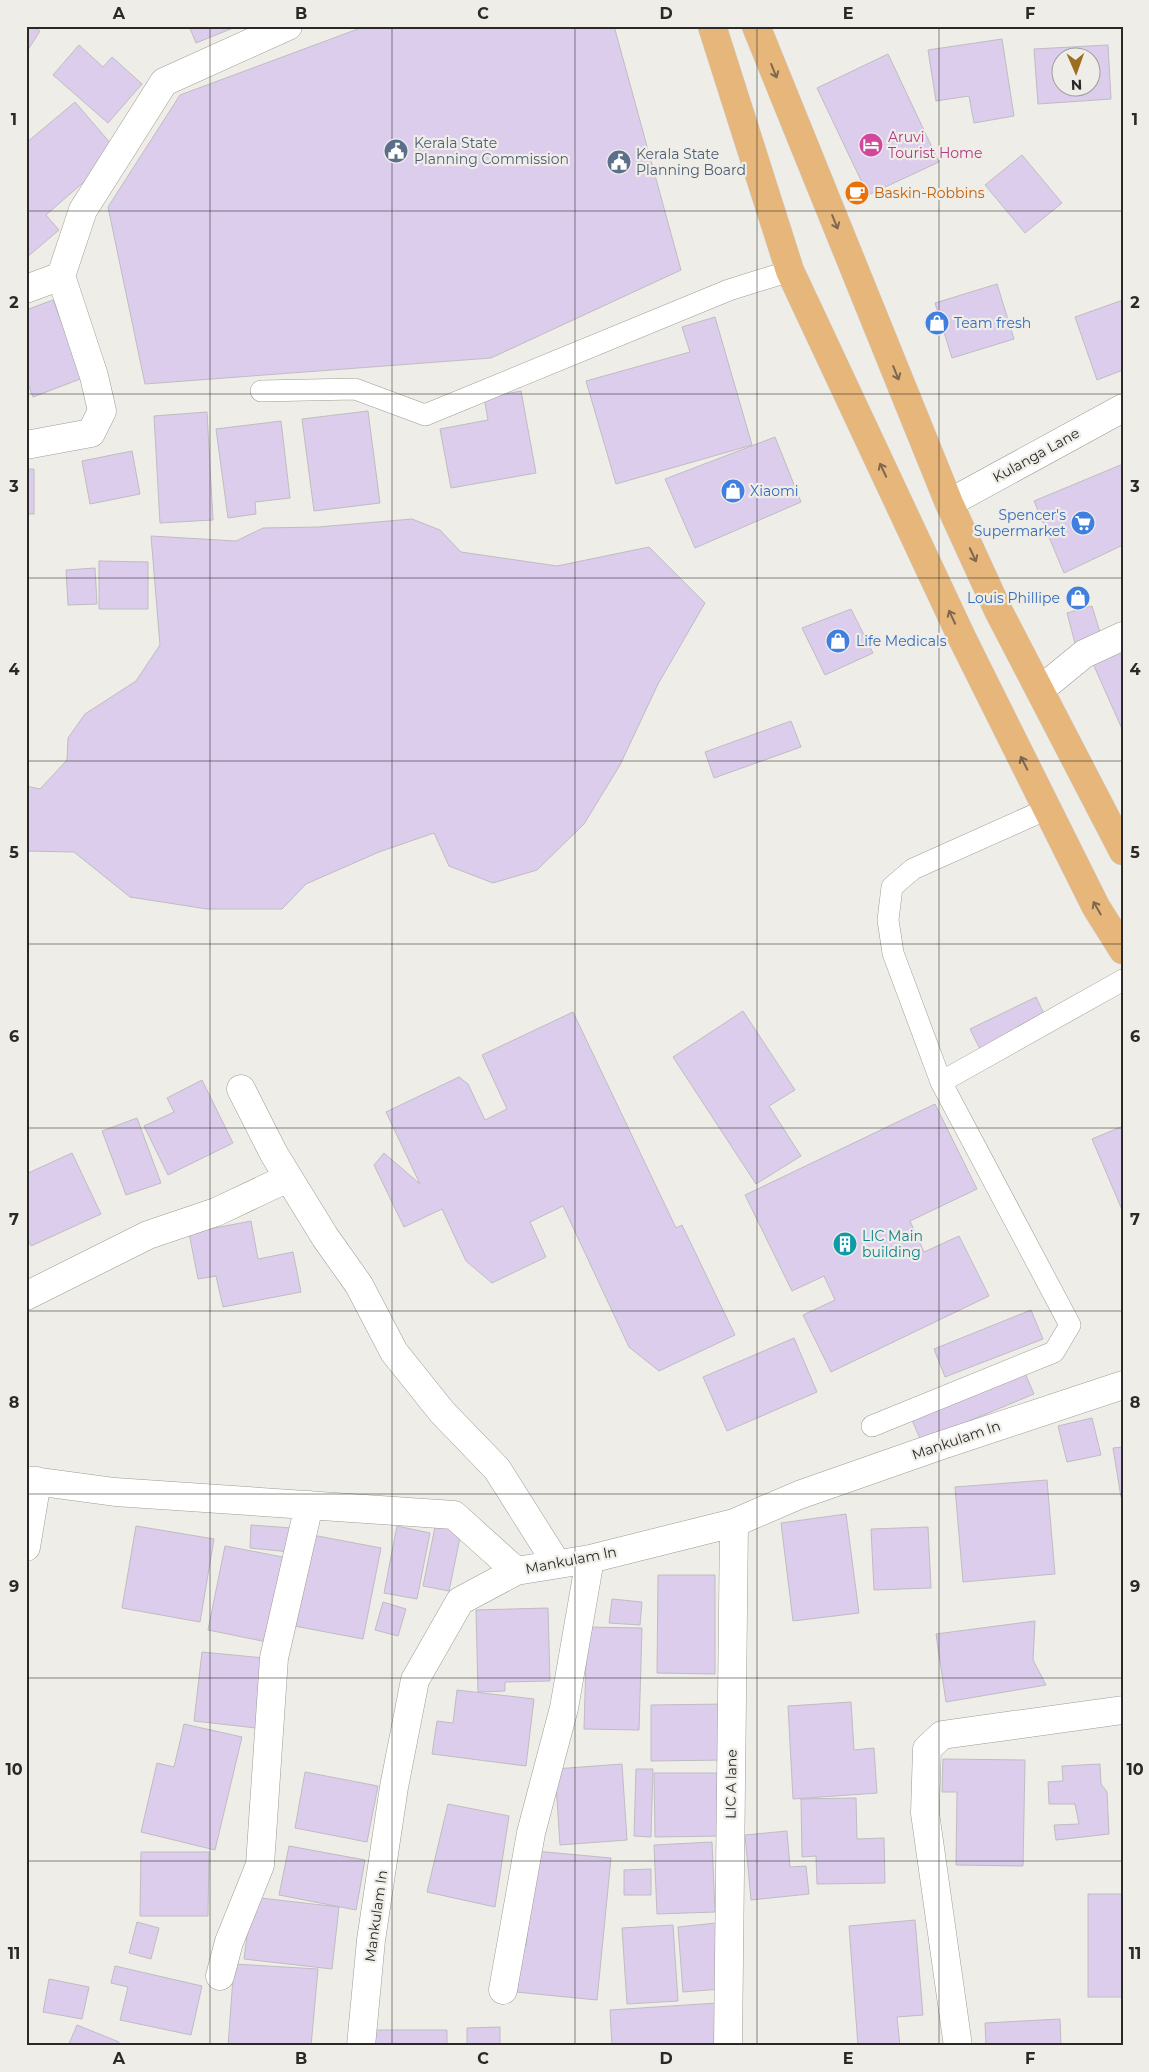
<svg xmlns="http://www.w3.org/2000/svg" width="1149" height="2072" font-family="Montserrat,sans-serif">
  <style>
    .building { fill: #dccded; stroke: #bfbcc2; fill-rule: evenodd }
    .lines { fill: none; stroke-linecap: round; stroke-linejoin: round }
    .service-casing { stroke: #9d9c96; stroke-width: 22 }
    .minor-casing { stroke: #9d9c96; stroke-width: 29 }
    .primary-casing { stroke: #cccccb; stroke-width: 29 }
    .service { stroke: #fff; stroke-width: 21 }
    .minor { stroke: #fff; stroke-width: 28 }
    .primary { stroke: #e7b67b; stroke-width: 28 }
    .oneway { stroke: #7f684d }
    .grid { fill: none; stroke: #2a2927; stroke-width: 1; stroke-opacity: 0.55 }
    .labels { text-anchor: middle; stroke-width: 4.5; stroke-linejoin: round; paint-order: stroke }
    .hotel-label { font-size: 14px; fill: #b23c85; stroke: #efede7; text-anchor: start }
    .service-label { font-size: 14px; fill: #4e5e75; stroke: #efede7; text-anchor: start }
    .food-label { font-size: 14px; fill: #c56008; stroke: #efede7; text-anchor: start }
    .shop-label { font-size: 14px; fill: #366cbe; stroke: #efede7; text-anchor: start }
    .street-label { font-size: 14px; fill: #2a2927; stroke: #efede7 }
    .culture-label { font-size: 14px; fill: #0d838f; stroke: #efede7; text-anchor: start }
    .neatline { fill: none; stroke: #2a2927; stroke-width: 2 }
    .grid-label { font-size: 16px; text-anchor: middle; font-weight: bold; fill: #2a2927 }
  </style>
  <rect width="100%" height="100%" fill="#efede7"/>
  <!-- building -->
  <path class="building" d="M26,26H32L40,31L26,53Z
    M189,26H238L196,43Z
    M366,26H614L681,270L491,358L145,384L108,207L180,95Z
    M1002,39L1014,116L974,123L969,96L936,101L928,50Z
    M79,45L103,67L112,57L142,84L108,123L53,75Z
    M1108,45L1111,99L1038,104L1034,49ZM1062,58H1092V88H1062Z
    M888,54L939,162L868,195L817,88Z
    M75,102L118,152L46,215L59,230L26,258V143Z
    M1022,155L1062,203L1025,233L985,185Z
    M997,284L1014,339L952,358L935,303Z
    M53,300L83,378L33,397L26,379V310Z
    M1123,300V370L1097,380L1075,317Z
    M715,317L752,445L616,484L586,381L690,352L682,327Z
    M521,391L536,473L451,488L440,429L488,420L484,398Z
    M368,411L380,503L314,511L302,419Z
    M207,412L213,520L160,523L154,416Z
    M281,421L290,498L255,502L256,514L228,518L216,429Z
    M775,437L801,502L695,548L665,479Z
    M132,451L140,494L90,504L82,461Z
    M1123,464V545L1064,573L1034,501Z
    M26,469H34V514H26Z
    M412,519L440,530L461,552L557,566L649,547L705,603L658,684L620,765L584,824L537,870L493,883L449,866L434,833L379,852L306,884L282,909H207L130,897L74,852L26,851V786L40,789L67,760L68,738L85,714L136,681L160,645L151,536L236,541L263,528L318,527Z
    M99,561L148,562V609H99Z
    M95,568L97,604L68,605L66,570Z
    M1092,606L1102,639L1076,647L1067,613Z
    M851,609L873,653L825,675L802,628Z
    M1123,643V731L1090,657Z
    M791,721L801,747L714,778L705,752Z
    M1036,997L1046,1018L980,1049L970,1029Z
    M743,1011L795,1090L769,1106L801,1156L756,1184L673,1057Z
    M573,1012L676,1228L682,1225L735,1335L659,1371L629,1347L563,1206L530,1222L546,1257L492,1283L466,1261L442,1209L404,1227L374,1165L384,1153L420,1184L386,1112L459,1077L468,1084L485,1120L507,1109L482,1055Z
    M202,1080L233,1143L168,1175L144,1126L174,1112L167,1098Z
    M935,1104L977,1189L910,1221L924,1252L959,1236L989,1296L831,1372L803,1315L835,1300L824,1276L792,1291L745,1195Z
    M137,1118L161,1183L126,1195L102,1131Z
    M1123,1126V1212L1092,1139Z
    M72,1153L101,1214L31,1246L26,1236V1174Z
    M251,1221L258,1259L293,1252L301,1292L223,1307L216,1276L198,1279L189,1233Z
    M1031,1310L1043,1339L945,1377L934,1349Z
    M794,1338L817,1392L727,1431L703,1377Z
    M1022,1366L1034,1394L921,1441L909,1413Z
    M1092,1418L1101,1455L1067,1462L1058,1426Z
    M1123,1447V1497H1121L1113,1448Z
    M1047,1480L1055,1574L963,1582L955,1487Z
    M846,1514L859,1613L793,1621L781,1523Z
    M436,1522L462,1528L449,1591L423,1586Z
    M251,1525L292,1528L290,1552L250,1548Z
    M136,1526L214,1539L200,1622L122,1608Z
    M397,1526L430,1533L417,1599L384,1593Z
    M928,1527L931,1588L874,1590L871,1529Z
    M307,1534L381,1548L363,1639L289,1625Z
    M225,1546L283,1557L267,1642L208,1630Z
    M658,1575H715V1674L657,1673Z
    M612,1599L642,1602L640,1625L609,1623Z
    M383,1602L406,1609L398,1636L375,1630Z
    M548,1608L550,1681L505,1682V1691L478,1692L476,1610Z
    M1035,1621L1033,1660L1046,1685L946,1702L936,1634Z
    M587,1627L642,1628L639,1730L584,1729Z
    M202,1652L264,1658L256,1728L194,1721Z
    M457,1690L534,1699L526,1766L432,1754L437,1721L453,1723Z
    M851,1702L854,1750L874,1748L877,1793L793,1799L788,1706Z
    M726,1704L727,1760L651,1761V1705Z
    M184,1724L242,1737L215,1850L141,1832L157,1763L174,1767Z
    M943,1759L1025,1760L1023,1866L956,1865L957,1792H942Z
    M622,1764L627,1840L560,1845L555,1769Z
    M1100,1764L1101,1784L1107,1792L1109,1834L1056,1840L1054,1825L1079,1824L1075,1804H1049L1048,1782L1063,1781L1062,1766Z
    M636,1769H653L651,1837L634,1836Z
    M305,1772L378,1786L367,1842L295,1828Z
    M654,1773H725V1836L655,1837Z
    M856,1798L857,1839L884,1838L885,1883L817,1884L816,1856L802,1857L801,1799Z
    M448,1804L509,1816L495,1907L427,1892Z
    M787,1831L790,1867L806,1866L809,1894L751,1900L745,1835Z
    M712,1842L715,1912L657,1914L654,1845Z
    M289,1846L365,1860L356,1910L279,1895Z
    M535,1851L611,1858L597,2000L516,1992L520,1946H526Z
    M141,1852H209L208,1916H140Z
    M651,1869V1895H624V1870Z
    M1088,1894H1123V1997H1088Z
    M252,1897L339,1907L332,1969L244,1959Z
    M915,1920L923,2015L897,2017L900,2046H858L849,1926Z
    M137,1922L159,1928L151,1959L129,1953Z
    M716,1923L721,1989L683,1992L678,1927Z
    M673,1925L678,2001L627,2004L622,1928Z
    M234,1964L318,1969L311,2046H228Z
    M115,1966L202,1986L191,2035L120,2020L128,1987L111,1983Z
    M49,1979L89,1987L82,2019L43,2012Z
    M717,2003L720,2046H612L610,2010Z
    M1060,2019L1061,2046H986L985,2023Z
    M77,2025L119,2042L118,2046H68Z
    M500,2027V2046H467V2028Z
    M374,2030H447V2046H375Z"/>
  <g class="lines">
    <defs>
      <path id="service" d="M261,391L355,389L425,415L729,290L790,271
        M1047,809L913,869L892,887L888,920L893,953L941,1082L1123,980
        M872,1426L1054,1352L1070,1325L941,1082"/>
      <path id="minor" d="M26,289L61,276
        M26,445L91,433L102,411L94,376L61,276L83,210L164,82L288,26
        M949,503L1123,408
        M1040,690L1084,654L1123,636
        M241,1089L274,1154L325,1237L359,1285L394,1352L442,1412L497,1469L557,1564
        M26,1296L148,1235L216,1212L288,1178
        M26,1480L115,1492L454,1515L516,1571
        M26,1547L37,1481
        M220,1976L229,1942L260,1865L274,1658L309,1505
        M503,1990L531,1833L564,1708L590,1559
        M361,2046L371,1940L394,1787L415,1680L460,1601L516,1571L590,1559L734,1523L799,1495L939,1446L1123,1385
        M728,2046L734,1523
        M958,2046L925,1813L927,1749L942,1735L1123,1710"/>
      <path id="primary" d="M712,26L790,271L962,638L1096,907L1123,950
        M756,26L949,503L998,610L1123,851"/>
    </defs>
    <!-- service casing -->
    <use href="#service" class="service-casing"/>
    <!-- minor casing -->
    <use href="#minor" class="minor-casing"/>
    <!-- primary casing -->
    <use href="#primary" class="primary-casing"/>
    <!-- service -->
    <use href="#service" class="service"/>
    <!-- minor -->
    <use href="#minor" class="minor"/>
    <!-- primary -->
    <use href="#primary" class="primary"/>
  </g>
  <!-- one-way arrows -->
  <defs><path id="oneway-shaft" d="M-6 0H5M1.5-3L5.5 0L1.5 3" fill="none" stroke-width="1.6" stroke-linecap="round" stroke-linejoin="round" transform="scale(1.25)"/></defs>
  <g class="oneway">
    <use href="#oneway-shaft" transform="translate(774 71) rotate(68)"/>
    <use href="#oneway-shaft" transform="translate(835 222) rotate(68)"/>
    <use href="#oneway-shaft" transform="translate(896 373) rotate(68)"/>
    <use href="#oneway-shaft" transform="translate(883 470) rotate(-115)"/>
    <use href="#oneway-shaft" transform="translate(973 555) rotate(65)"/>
    <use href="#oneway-shaft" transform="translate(952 617) rotate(-115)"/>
    <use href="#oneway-shaft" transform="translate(1024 763) rotate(-117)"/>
    <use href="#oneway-shaft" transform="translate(1097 908) rotate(-120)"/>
  </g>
  <!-- grid -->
  <path class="grid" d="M210,26V2046M392,26V2046M575,26V2046M757,26V2046M939,26V2046M26,211H1123M26,394H1123M26,578H1123M26,761H1123M26,944H1123M26,1128H1123M26,1311H1123M26,1494H1123M26,1678H1123M26,1861H1123"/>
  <!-- icons -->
  <defs>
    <symbol id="hotel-disc" viewBox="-11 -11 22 22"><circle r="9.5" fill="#d1479c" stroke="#efede7"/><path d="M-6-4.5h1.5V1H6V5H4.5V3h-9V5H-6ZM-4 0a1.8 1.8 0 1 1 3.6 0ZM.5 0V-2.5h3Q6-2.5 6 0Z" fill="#fff"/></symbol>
    <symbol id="civic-disc" viewBox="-11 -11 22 22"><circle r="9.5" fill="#5c6f8a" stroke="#efede7"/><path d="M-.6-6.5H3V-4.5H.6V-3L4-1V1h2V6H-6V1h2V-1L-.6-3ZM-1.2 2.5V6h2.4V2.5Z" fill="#fff"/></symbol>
    <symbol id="cafe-disc" viewBox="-11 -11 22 22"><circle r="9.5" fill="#e8710a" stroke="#efede7"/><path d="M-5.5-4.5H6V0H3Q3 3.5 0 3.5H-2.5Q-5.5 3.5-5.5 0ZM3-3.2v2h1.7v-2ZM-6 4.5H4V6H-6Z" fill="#fff"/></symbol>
    <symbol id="shop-disc" viewBox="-11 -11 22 22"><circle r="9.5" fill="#3f7fe0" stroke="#efede7"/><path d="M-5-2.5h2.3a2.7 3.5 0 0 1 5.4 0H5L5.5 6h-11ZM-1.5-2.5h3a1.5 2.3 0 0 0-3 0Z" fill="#fff"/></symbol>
    <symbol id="supermarket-disc" viewBox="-11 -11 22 22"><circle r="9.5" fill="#3f7fe0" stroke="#efede7"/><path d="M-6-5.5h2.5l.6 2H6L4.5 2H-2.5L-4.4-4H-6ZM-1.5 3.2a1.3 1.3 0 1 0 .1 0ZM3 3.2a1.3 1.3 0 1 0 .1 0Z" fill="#fff"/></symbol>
    <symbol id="building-disc" viewBox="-11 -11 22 22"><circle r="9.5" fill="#0f9aa8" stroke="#efede7"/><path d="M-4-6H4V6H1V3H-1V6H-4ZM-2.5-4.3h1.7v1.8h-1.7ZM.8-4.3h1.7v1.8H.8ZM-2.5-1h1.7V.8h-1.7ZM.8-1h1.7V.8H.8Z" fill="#fff"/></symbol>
  </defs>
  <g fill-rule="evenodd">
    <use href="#hotel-disc" x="857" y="131" width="28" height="28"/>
    <use href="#civic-disc" x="382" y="137" width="28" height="28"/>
    <use href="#civic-disc" x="605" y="148" width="28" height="28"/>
    <use href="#cafe-disc" x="843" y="179" width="28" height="28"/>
    <use href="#shop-disc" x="923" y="309" width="28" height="28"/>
    <use href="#shop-disc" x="719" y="477" width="28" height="28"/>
    <use href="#supermarket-disc" x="1069" y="509" width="28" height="28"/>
    <use href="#shop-disc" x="1064" y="584" width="28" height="28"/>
    <use href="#shop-disc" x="824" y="627" width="28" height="28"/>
    <use href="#building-disc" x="831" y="1230" width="28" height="28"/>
  </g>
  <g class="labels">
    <!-- hotel labels -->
    <g class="hotel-label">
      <text x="888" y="142">Aruvi<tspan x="888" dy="16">Tourist Home</tspan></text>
    </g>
    <!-- service labels -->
    <g class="service-label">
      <text x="414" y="148">Kerala State<tspan x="414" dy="16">Planning Commission</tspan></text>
      <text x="636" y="159">Kerala State<tspan x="636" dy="16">Planning Board</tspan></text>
    </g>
    <!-- food labels -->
    <g class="food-label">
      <text x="874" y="198">Baskin-Robbins</text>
    </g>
    <!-- shop labels -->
    <g class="shop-label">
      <text x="954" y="328">Team fresh</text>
      <text x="750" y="496">Xiaomi</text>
      <text x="1066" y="520" text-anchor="end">Spencer's<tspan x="1066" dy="16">Supermarket</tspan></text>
      <text x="1060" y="603" text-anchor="end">Louis Phillipe</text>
      <text x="856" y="646">Life Medicals</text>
    </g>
    <!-- street labels -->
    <g class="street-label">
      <text transform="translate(1036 455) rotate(-29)" y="5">Kulanga Lane</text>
      <text transform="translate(956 1440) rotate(-19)" y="5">Mankulam ln</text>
      <text transform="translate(571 1560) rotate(-11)" y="5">Mankulam ln</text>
      <text transform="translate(731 1784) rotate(-89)" y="5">LIC A lane</text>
      <text transform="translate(376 1916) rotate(-82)" y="5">Mankulam ln</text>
    </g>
    <!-- culture labels -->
    <g class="culture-label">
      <text x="862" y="1241">LIC Main<tspan x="862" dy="16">building</tspan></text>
    </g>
  </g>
  <!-- border -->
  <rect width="1149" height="2072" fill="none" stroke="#efede7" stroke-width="55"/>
  <!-- north arrow -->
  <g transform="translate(1076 72) rotate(178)"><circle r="24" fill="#efede7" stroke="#a09f9a"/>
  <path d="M0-4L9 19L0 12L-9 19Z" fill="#9d6e20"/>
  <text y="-8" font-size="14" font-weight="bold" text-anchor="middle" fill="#2a2927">N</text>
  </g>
  <rect x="28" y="28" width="1094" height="2016" class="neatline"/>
  <g class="grid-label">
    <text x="119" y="19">A</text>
    <text x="301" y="19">B</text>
    <text x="483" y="19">C</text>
    <text x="666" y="19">D</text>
    <text x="848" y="19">E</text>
    <text x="1030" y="19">F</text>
    <text x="14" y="125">1</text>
    <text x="1135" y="125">1</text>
    <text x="14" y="308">2</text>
    <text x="1135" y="308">2</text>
    <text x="14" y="492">3</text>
    <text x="1135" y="492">3</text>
    <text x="14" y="675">4</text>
    <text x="1135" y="675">4</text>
    <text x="14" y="858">5</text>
    <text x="1135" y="858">5</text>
    <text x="14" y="1042">6</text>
    <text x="1135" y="1042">6</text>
    <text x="14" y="1225">7</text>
    <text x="1135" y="1225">7</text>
    <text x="14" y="1408">8</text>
    <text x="1135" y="1408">8</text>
    <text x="14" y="1592">9</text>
    <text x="1135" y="1592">9</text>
    <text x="14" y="1775">10</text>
    <text x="1135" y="1775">10</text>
    <text x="14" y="1959">11</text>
    <text x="1135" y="1959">11</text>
    <text x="119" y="2064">A</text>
    <text x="301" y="2064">B</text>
    <text x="483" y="2064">C</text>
    <text x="666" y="2064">D</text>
    <text x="848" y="2064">E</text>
    <text x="1030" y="2064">F</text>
  </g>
</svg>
